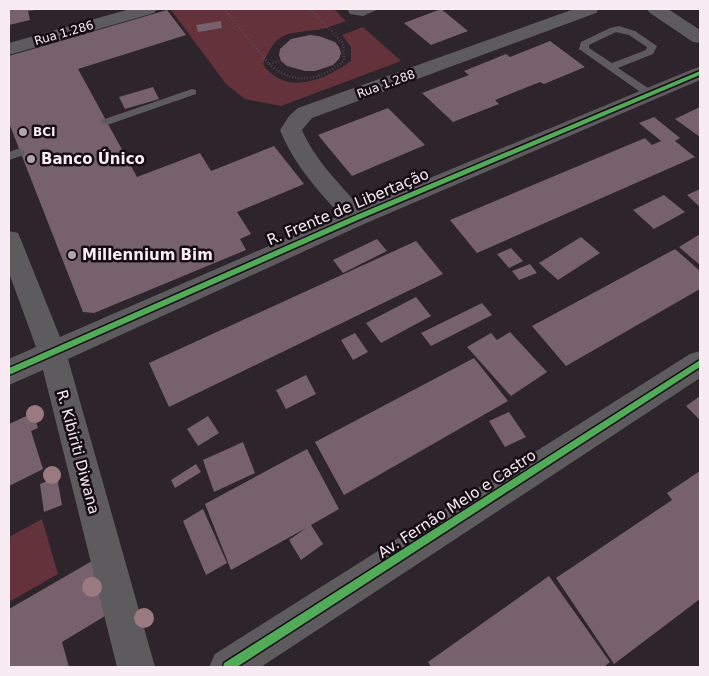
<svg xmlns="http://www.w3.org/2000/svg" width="709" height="676" font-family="'DejaVu Sans',sans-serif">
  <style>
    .green { fill: #64323a }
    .building { fill: #77616c }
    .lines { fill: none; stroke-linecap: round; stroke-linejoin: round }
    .path { stroke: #646064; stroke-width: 2.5; stroke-dasharray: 0.5 2.5; stroke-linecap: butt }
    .lane { fill: #5e5b5f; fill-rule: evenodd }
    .street { fill: #5e5b5f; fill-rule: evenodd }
    .cycleway-casing { stroke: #150d13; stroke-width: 3 }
    .cycleway { fill: #51ab58; fill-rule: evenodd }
    .tree { fill: #9b7980 }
    .poi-dot { fill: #b1a5ae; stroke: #150d13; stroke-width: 2 }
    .labels { text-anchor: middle; stroke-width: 5; stroke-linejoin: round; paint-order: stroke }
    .far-street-label { font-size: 12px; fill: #f8ebf4; stroke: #150d13 }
    .far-poi-label { font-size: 12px; font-weight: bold; fill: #f8ebf4; stroke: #150d13; text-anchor: start }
    .poi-label { font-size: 15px; font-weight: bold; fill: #f8ebf4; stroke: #150d13; text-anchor: start }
    .street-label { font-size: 15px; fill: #f8ebf4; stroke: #150d13 }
  </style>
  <rect width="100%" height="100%" fill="#2e242c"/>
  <!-- green -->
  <path class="green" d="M175,9H334L346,21C337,24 326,29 316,30C283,34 277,32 263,64C285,97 325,80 351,61V47L342,35L363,27L401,61L281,106L245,99L226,84L171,10Z
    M42,519L58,574L9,602V537Z"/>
  <!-- building -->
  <path class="building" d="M9,9H36V10L28,11L30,20L9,25Z
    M441,9L468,31L431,45L404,23Z
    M167,10L186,35L78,69L137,177L200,153L211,171L274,146L304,184L237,212L251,234L240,239L246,250L94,313L83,312L9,123V56Z
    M221,21L222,28L198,32L196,25Z
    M310,35L319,36L335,42L339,47L341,53L339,59L333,65L315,71H305L287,66L281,61L279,55L280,49L291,39Z
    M550,41L585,67L544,84L540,82L495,100L499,104L453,122L422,93L469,75L464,71L506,54L510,57Z
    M153,87L159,99L125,109L119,97Z
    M700,107V137L675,119Z
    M388,108L425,145L352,176L318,135Z
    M654,117L680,138L675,141L695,157L477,253L450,220L645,138L652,145L661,141L639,123Z
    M700,189V207L687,195Z
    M664,195L685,212L654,229L633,210Z
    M700,234V265L679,247Z
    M581,237L600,253L558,280L539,263Z
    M377,239L387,251L343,273L333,260Z
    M416,241L443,274L169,407L149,363Z
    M511,248L523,261L509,268L497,254Z
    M675,249L700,271V289L566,366L532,326Z
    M530,264L537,273L519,280L512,271Z
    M416,297L431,316L381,343L366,323Z
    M482,303L492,315L431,346L421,333Z
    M510,332L547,372L511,396L467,347L491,333L497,340Z
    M355,333L368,352L353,360L341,340Z
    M474,358L508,401L344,495L315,442Z
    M306,375L316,394L286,409L276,390Z
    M700,396V420L686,406Z
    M509,412L526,437L505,447L489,421Z
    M33,413L38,428L31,431L43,469L9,486V424Z
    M208,416L219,433L198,446L187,429Z
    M243,442L255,473L214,492L203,460Z
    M307,449L339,509L311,525L323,544L301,560L289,540L306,528L231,570L205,504Z
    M196,464L201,472L175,488L171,480Z
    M700,471V599L614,664L556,578L672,500L667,493Z
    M57,477L62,505L44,512L40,484Z
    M203,509L227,563L206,575L183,521Z
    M92,561L110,613L62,642L69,667H9V609Z
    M549,576L610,662L604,667H431L428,662Z"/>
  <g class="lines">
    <!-- path -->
    <path class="path" d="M224,9L269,64L279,61
      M269,64C294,86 319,81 344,61L343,43L310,9"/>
    <!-- lane -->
    <path class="lane" d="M347,9H379L363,16L350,14Z
      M619,26L635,31L657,46L653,54L618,68L654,92V96H646L579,49L581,42L610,28ZM616,32L629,35L647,47L646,50L612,63L589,48V45Z
      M192,89L196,90V94L110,124H102L101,122L102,120Z
      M20,148L25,152L24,155L9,160V152Z"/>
    <!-- street -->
    <path class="street" d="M130,9H157L154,13L9,55V43Z
      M574,9H599L596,13L312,118L302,130C315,160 338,182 360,207L693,69L700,67V80L364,224L68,359L155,667H117L43,370L9,385V359L36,347L9,273V231L18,233L21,240L60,337L340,215C317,189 293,163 280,130L289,116L298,108Z
      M647,9H668L700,30V43L693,42L650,13Z
      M700,351V378L261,667H209L215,654L690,354Z"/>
    <defs>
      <path id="cycleway" d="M700,71V75L358,220L9,375V368L354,216Z
        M700,360V367L237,667H223L224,663Z"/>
    </defs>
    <!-- cycleway casing -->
    <use href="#cycleway" class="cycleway-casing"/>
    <!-- cycleway -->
    <use href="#cycleway" class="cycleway"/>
  </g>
  <!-- trees -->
  <g class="tree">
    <circle cx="35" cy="414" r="9"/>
    <circle cx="52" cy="475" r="9"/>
    <circle cx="92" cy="587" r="10"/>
    <circle cx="144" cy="618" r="10"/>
  </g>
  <!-- markers -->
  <g class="poi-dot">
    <circle cx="23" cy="132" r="5"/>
    <circle cx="31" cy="159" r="5"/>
    <circle cx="72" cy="255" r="5"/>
  </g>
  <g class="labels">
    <!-- far-street labels -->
    <g class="far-street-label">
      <text transform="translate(64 33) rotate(-16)" y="4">Rua 1.286</text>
      <text transform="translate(386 84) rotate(-20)" y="4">Rua 1.288</text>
    </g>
    <!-- far-poi labels -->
    <g class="far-poi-label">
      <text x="33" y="136">BCI</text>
    </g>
    <!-- poi labels -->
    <g class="poi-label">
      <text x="41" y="164">Banco Único</text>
      <text x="82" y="260">Millennium Bim</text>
    </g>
    <!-- street labels -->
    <g class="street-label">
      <text transform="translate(348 207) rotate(-23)" y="5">R. Frente de Libertação</text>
      <text transform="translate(78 452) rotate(75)" y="5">R. Kibiriti Diwana</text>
      <text transform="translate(457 504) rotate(-33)" y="5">Av. Fernão Melo e Castro</text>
    </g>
  </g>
  <!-- border -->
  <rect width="709" height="676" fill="none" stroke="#f8ebf4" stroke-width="20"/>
</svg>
